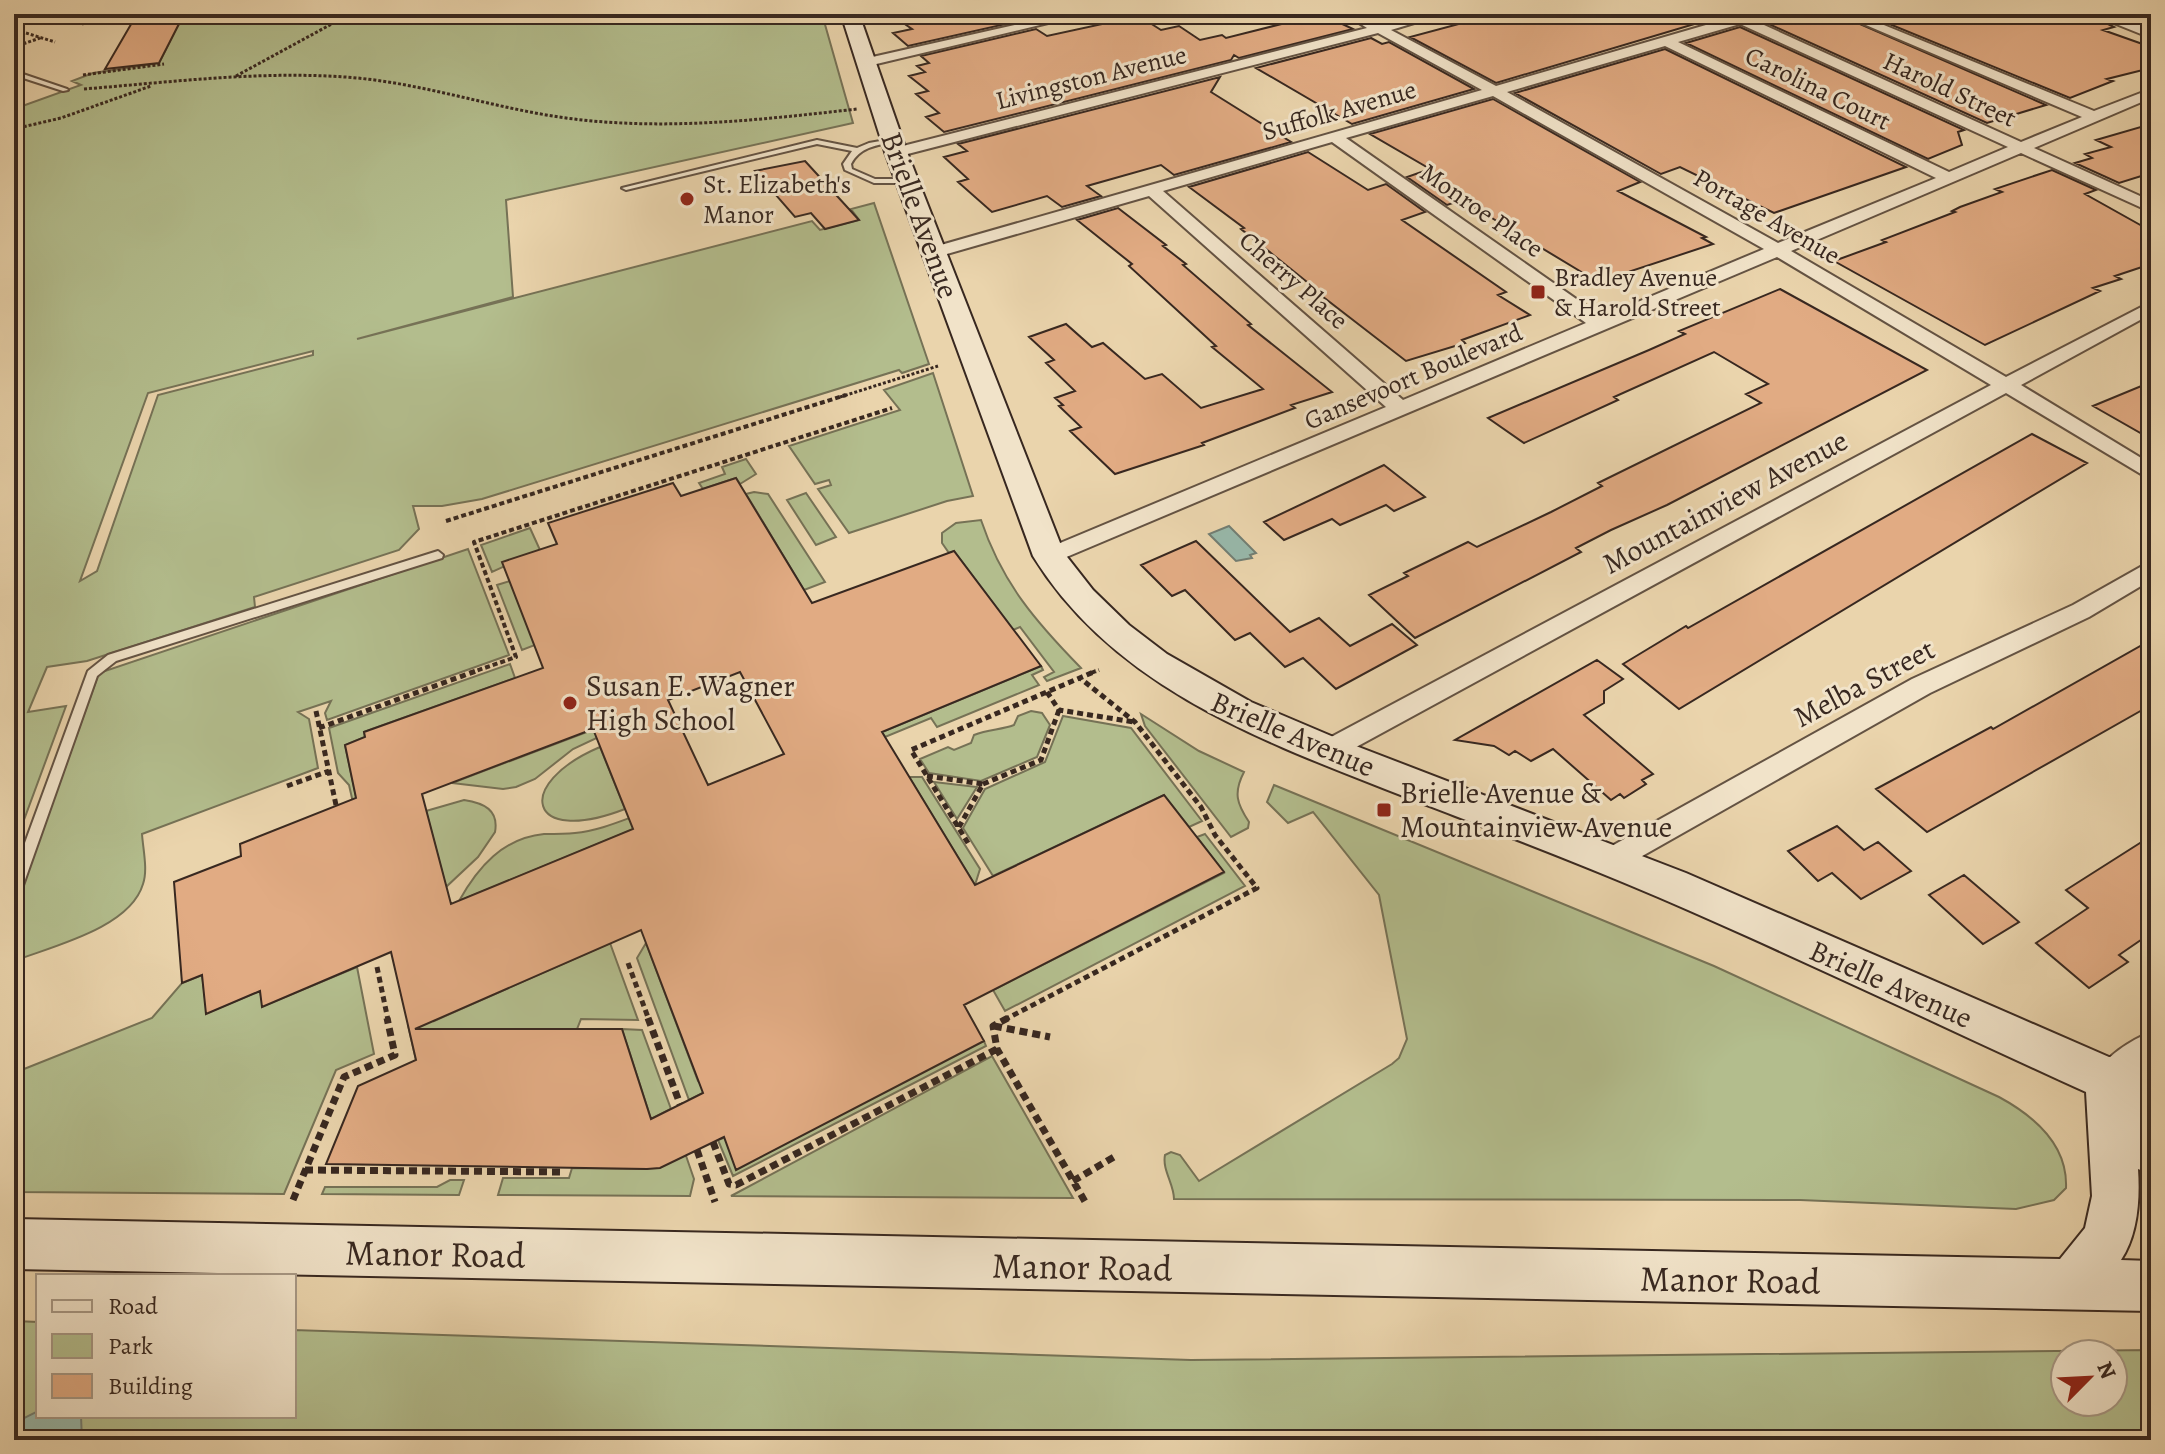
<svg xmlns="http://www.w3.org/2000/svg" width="2165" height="1454" font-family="Alegreya,serif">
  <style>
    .green { fill: #b3bd8d; stroke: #767256; stroke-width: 2; fill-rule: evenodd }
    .water { fill: #98b8aa; stroke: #727e73; stroke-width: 2 }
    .building { fill: #e1ab83; stroke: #382820; stroke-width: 2; fill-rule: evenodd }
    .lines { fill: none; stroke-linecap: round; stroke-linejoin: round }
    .lane-casing { stroke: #645343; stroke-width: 4 }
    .street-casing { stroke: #645343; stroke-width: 4 }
    .secondary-casing { stroke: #382820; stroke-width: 4 }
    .path-far3 { stroke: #382820; stroke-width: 3; stroke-dasharray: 3 2; stroke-linecap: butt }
    .path-far2 { stroke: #382820; stroke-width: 4; stroke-dasharray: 5 3; stroke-linecap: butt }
    .path-far1 { stroke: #382820; stroke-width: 5; stroke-dasharray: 6 4; stroke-linecap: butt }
    .path { stroke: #382820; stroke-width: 7; stroke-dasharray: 8 5; stroke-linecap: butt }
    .lane { fill: #f1e3c9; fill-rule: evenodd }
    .street { fill: #f1e3c9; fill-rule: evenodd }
    .secondary { fill: #f1e3c9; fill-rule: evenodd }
    .poi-dot { fill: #8f2418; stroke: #f1e3c9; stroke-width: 3 }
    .labels { text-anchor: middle; stroke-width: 6; stroke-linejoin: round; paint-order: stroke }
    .far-street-label { font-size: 26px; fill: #382820; stroke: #f1e3c9 }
    .far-poi-label { font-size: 26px; fill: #382820; stroke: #f1e3c9; text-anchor: start }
    .street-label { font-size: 30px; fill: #382820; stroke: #f1e3c9 }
    .poi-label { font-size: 30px; fill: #382820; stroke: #f1e3c9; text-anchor: start }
    .near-street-label { font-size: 36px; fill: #382820; stroke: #f1e3c9 }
  </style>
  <rect width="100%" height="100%" fill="#ead4ac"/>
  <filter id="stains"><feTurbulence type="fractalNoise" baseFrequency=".0025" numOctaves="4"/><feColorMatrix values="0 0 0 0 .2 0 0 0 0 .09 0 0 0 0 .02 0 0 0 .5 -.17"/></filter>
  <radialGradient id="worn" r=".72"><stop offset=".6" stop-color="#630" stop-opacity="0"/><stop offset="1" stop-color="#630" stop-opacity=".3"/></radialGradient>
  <!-- green -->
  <path class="green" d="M184,14H822L853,123L506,200L513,297L357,339L812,221L820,230L859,220L851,209L874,203L929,364L902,373L899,370L482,499L442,506H413L419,529L399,550L254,597L255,607L87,661L47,667L28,712L66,706L14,847V109L81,85L72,81L93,73L159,63ZM313,351V355L158,395L97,571L80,581L148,393Z
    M933,373L973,496L947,501L849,533L818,489L831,485L829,480L815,484L789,446L900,410L884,390Z
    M746,459L756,474L740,484L736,478L703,489L699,483L725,474L722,467Z
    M754,492L768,494L825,582L804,590L746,494Z
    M806,493L836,537L816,545L787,500Z
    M981,520C1002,583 1036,622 1081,668L1047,681L1044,677L1054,672L1020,627L1013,630L954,551L949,553L942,543V533L956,523Z
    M530,528L540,550L492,572L481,545Z
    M468,549L509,655L327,720L325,713L331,701L298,712L309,719L318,768L142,834C143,849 148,870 143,884C130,928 53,946 14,961V910L99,673Z
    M510,581L535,645L522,650L497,585Z
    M510,664L515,678L364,732L365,737L345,745L358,806L354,807L349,785L338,773L329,728Z
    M1041,666L1043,670L1032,675L1039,685L937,727L931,718L885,737L882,732Z
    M1031,711L1042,713L1050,725L1037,757L981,781L929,773L920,759L948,747L954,750L971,743L974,735C989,729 1001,730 1014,725L1018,716Z
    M1141,714L1199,751L1244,772C1233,793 1237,804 1249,822L1248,828L1231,837L1145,726Z
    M1063,716L1131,728L1202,821L1189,827L1164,795L993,876L963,828L985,789L1045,762Z
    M600,727L603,735L573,749L535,779L516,787L503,789L452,783Z
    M600,747L625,809C527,847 513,784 600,747Z
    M909,777H922L980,869L975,885Z
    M934,782L977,787L957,819Z
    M1274,785L1714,966L1999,1097C2034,1116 2068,1144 2066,1188L2054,1200L2016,1209L1800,1200L1174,1199C1174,1184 1162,1170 1165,1155L1171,1152L1180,1155L1199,1181L1392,1064L1399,1058L1407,1039L1379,895L1313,812L1288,823L1267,802Z
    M464,800C484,803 499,810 495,832L478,857L446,887L426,811Z
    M635,816L639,827L459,901C478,867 503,838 544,834C554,834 565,834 575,833C596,831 616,823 635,816Z
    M1205,834L1245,886L1005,1011L993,990L1224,873L1197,837Z
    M610,943L638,1020L581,1019L577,1029L416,1060L408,1025L432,1014L434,1021Z
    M646,943L698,1081L707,1091L689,1100L637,958Z
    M357,967L374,1054L336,1070L284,1194L14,1192V1073L152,1018L182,983L202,975L207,1013L260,991L263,1006Z
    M622,1029L642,1030L671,1109L651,1119Z
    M984,1041L986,1046L733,1176L718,1140Z
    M992,1056L1073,1198L731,1196Z
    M684,1150L694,1179L690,1196L498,1195L503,1178H569L572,1168L647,1169Z
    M450,1180H464L459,1195L322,1194L325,1187H437Z
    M14,1321L38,1322V1416H294V1330L1191,1360L2151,1350V1440H14ZM2065,1354H2113V1402H2065Z"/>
  <!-- water -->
  <path class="water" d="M1229,526L1256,553L1250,555L1252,558L1236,561L1209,534Z
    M38,1411V1416H81L82,1440H14V1423Z"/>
  <!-- building -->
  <path class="building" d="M137,14H184L159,63L105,69Z
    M890,14H1015L1024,20L908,46L893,33L912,29Z
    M1321,14L1353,29L1239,58L1234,55L1231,60L944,132L926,117L939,113L916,94L928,91L909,76L925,72L917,66L929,63L921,56L1036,29L1047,36L1139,16L1161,30L1179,26L1200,40L1222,35L1226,38Z
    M1496,14H1728L1496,83L1410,37Z
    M1768,14H1837L2046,105L1987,123L1760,20Z
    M1865,14H2088L2114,27L2103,30L2151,47V68L2107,79L2113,81L2070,98Z
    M1740,27L1964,130L1958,132L1962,145L1928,159L1686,43Z
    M1371,38L1382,44L1389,42L1474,89L1352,124L1256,68Z
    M1665,49L1906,167L1774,213L1680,167L1661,174L1515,93Z
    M1220,77L1211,92L1291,142L1174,175L1161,165L1087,186L1101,196L1062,207L1047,196L992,212L958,182L968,179L944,157L967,151L958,144Z
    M1493,99L1640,182L1618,191L1706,237L1702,238L1713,244L1598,282L1462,200L1447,205L1407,177L1430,169L1370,134Z
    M2151,124V173L2119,183L2075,163L2092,158L2085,154L2111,147L2096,140Z
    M1308,152L1368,190L1386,184L1425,212L1402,220L1506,292L1498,295L1530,315L1462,340L1465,343L1406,361L1309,286H1312L1241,229L1244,228L1189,187Z
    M805,161L859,220L825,229L811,213L795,217L755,171Z
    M2052,170L2096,190L2085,194L2151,231V264L2115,276L2121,279L2093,288L2100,291L1985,345L1834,261L1886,242L1882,240L1955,212L1952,211L1960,207L2002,192L1995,189Z
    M1118,208L1166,245L1163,246L1186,264L1183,265L1251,324L1248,325L1332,392L1291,405L1295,408L1202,443L1204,445L1115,474L1070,431L1081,427L1059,406L1063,405L1055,398L1075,391L1046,363L1054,360L1029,337L1066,324L1092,347L1103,343L1145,379L1162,374L1201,408L1263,389L1212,347L1216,346L1129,266L1132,264L1077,220Z
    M1780,289L1927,370L1667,505L1611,530L1576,548L1581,552L1415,638L1369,595L1408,576L1404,573L1468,542L1477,547L1551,512L1602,486L1598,483L1761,403L1746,394L1768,384L1714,352L1614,397L1618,400L1524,443L1488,418L1649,350L1685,334L1679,331Z
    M2151,382V439L2093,406Z
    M2032,434L2087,463L1679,709L1623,664L1686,626L1688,628Z
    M1384,465L1425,497L1394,511L1386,505L1340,525L1332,519L1284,540L1264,522Z
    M736,478L812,603L954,551L1041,666L882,732L975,885L1164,795L1224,872L964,1005L984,1041L736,1170L724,1137L660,1168L647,1169L326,1164L358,1086L416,1060L391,952L262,1007L260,991L206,1014L202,975L182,983L174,882L241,856L240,844L356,798L345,745L365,737L364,732L543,668L502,562L557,544L548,523L673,483L681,496ZM740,672L784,754L708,785L668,700ZM593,729L633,829L451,904L422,794ZM641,930L703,1093L651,1119L622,1029H415Z
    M1196,541L1290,632L1319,618L1350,646L1392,624L1417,645L1336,689L1303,658L1285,667L1250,633L1235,640L1185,590L1172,596L1141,565Z
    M2151,640V705L1927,832L1876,789L1991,727L1993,729Z
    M1597,660L1623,679L1604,691V703L1584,715L1653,774L1642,780L1646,784L1624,798L1620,794L1611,800L1553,749L1531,761L1515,751L1509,755L1494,746L1455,740Z
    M1837,826L1864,850L1878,842L1911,871L1861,899L1832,873L1818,881L1788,851Z
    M2151,836V933L2119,955L2128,962L2089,988L2036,943L2088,908L2066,890Z
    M1964,875L2019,922L1983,944L1929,895Z"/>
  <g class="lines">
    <defs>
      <path id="lane" d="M14,71L67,89L68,90L63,91L14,75Z
        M892,139L894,140V142C877,145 860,147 851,164L852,169L875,179H907L911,181L910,183H874L845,170L843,164L852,151L817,144L626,190L622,188L817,140L857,148L869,143Z
        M438,551L443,555L442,558L116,661L97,676L21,891L19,895L14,897V873L88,671L108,655Z"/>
      <path id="street" d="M1063,14H1086L868,66L861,62L868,58Z
        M1345,14H1361L1381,25L1423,14H1444L1391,30L1496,86L1730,18L1731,14H1765L1753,20L2021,142L2082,117L1840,14H1857L2094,111L2151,89V98L2034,148L2151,201V212L2021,153L1791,251L2006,377L2151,302V314L2021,385L2151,464V480L2006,393L1336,758L1327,761L1318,758L1314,751L1318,744L1991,385L1777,257L1057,561H1041L1038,556L1041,551L1386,407L1149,196L933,258L924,253L927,249L1482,90L1378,33L896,157L888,152L891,149L1367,28ZM1740,24L2008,147L1949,172L1678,42ZM1665,46L1936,178L1778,243L1507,92ZM1493,96L1764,249L1602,317L1346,138ZM1332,142L1586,323L1403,400L1163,191Z
        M2091,14H2109L2151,29V38Z
        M2151,561V580L2089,617L1930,693L1621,868L1611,872L1601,868L1597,860L1601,852L1912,679L2073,605Z
        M2151,1032V1066L2123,1087L2112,1091L2101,1087L2096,1076C2104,1057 2131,1040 2151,1032Z"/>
      <path id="secondary" d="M841,14H859L907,152L1064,553L1093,590L1129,625L1167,654L1251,702L1343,741L1686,873L2109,1057L2151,1056V1098L2145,1099L2151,1108V1174L2138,1169C2140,1199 2138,1234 2121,1260L2151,1261V1311L14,1269V1219L2060,1259L2085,1228L2092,1196L2086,1092C1943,1027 1802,959 1658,897C1577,862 1494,831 1411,799C1271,744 1116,691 1033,556L885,152Z"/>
    </defs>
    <!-- lane casing -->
    <use href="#lane" class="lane-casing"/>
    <!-- street casing -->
    <use href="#street" class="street-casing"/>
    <!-- secondary casing -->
    <use href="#secondary" class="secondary-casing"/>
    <!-- path-far3 -->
    <path class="path-far3" d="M82,24L104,16
      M26,33L55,42
      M14,47L40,38
      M83,75L164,64
      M236,76L350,14
      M84,89C171,82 258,71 345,77C420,82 492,108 566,118C663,131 760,120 857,109
      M14,129L61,118L151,86
      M840,397L938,366"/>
    <!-- path-far2 -->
    <path class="path-far2" d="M446,521L846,395
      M470,673L516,657L474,542L892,408
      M1091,673L1099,670"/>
    <!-- path-far1 -->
    <path class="path-far1" d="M1047,692L1059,710L1134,722
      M316,711L336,805
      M319,728L476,671
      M927,776L983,784L959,827
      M983,784L1041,760L1059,710
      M287,786L329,771
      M968,843L911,750L1096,671
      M628,963L649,1020
      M377,967L388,1020
      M1004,1020L1257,888L1215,835L1201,807L1135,722L1080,678"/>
    <!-- path -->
    <path class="path" d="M648,1018L680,1104
      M1008,1018L993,1026L997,1049L1087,1205
      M994,1026L1050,1037
      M713,1142L729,1184L736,1185L997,1049
      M697,1150L715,1202
      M305,1170L564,1172
      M1073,1181L1114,1157
      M293,1200L344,1077L395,1055L387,1018"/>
    <!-- lane -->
    <use href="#lane" class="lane"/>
    <!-- street -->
    <use href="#street" class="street"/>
    <!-- secondary -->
    <use href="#secondary" class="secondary"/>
  </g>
  <!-- markers -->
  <g class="poi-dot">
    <circle cx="687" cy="199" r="8"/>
    <rect x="1530" y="284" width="16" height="16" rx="4"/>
    <circle cx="570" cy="703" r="8"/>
    <rect x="1376" y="802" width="16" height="16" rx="4"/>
  </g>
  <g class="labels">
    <!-- far-street labels -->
    <g class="far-street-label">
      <text transform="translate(1091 77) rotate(-14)" y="9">Livingston Avenue</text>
      <text transform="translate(1818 88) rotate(26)" y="9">Carolina Court</text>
      <text transform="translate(1950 89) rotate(25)" y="9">Harold Street</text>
      <text transform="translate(1339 110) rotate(-16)" y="9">Suffolk Avenue</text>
      <text transform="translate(1482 210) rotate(35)" y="9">Monroe Place</text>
      <text transform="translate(1767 216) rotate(30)" y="9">Portage Avenue</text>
      <text transform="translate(1294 280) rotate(41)" y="9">Cherry Place</text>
      <text transform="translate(1413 376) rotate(-23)" y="9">Gansevoort Boulevard</text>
    </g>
    <!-- far-poi labels -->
    <g class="far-poi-label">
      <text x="703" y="193">St. Elizabeth's<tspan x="703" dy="30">Manor</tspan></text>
      <text x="1554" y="286">Bradley Avenue<tspan x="1554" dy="30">&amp; Harold Street</tspan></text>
    </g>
    <!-- street labels -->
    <g class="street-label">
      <text transform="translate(920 215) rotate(70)" y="10">Brielle Avenue</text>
      <text transform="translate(1725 502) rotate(-28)" y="10">Mountainview Avenue</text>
      <text transform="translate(1864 683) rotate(-28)" y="10">Melba Street</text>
      <text transform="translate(1293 734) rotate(23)" y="10">Brielle Avenue</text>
      <text transform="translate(1891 984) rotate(24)" y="10">Brielle Avenue</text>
    </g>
    <!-- poi labels -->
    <g class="poi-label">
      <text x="586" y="696">Susan E. Wagner<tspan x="586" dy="34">High School</tspan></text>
      <text x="1400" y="803">Brielle Avenue &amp;<tspan x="1400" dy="34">Mountainview Avenue</tspan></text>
    </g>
    <!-- near-street labels -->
    <g class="near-street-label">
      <text transform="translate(435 1253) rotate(1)" y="13">Manor Road</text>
      <text transform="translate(1082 1266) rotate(1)" y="13">Manor Road</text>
      <text transform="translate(1730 1279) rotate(1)" y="13">Manor Road</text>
    </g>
  </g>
  <!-- margin -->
  <rect width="2165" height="1454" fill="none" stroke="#ead4ac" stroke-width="48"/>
  <rect x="16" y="16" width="2133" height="1422" fill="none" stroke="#382820" stroke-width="4"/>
  <rect x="24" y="24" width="2117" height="1406" fill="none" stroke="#382820" stroke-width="2"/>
  <!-- legend -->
  <rect x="36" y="1274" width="260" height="144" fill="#f1e3c9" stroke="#a79885" stroke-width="2"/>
  <rect x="52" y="1300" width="40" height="12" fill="#f1e3c9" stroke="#a79885" stroke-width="2"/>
  <text x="108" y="1314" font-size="24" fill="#382820">Road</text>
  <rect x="52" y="1334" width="40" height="24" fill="#b3bd8d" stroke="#a79885" stroke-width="2"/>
  <text x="108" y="1354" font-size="24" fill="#382820">Park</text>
  <rect x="52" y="1374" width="40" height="24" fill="#e1ab83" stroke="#a79885" stroke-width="2"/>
  <text x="108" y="1394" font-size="24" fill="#382820">Building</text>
  <!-- north arrow -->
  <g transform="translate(2089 1378) rotate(66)"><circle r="38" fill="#f1e3c9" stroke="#a79885" stroke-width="2"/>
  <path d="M0-6L14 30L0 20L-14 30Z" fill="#8f2418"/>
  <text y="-12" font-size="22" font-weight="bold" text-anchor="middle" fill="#382820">N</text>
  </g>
  <rect width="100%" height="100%" filter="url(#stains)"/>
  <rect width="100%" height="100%" fill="url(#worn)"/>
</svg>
